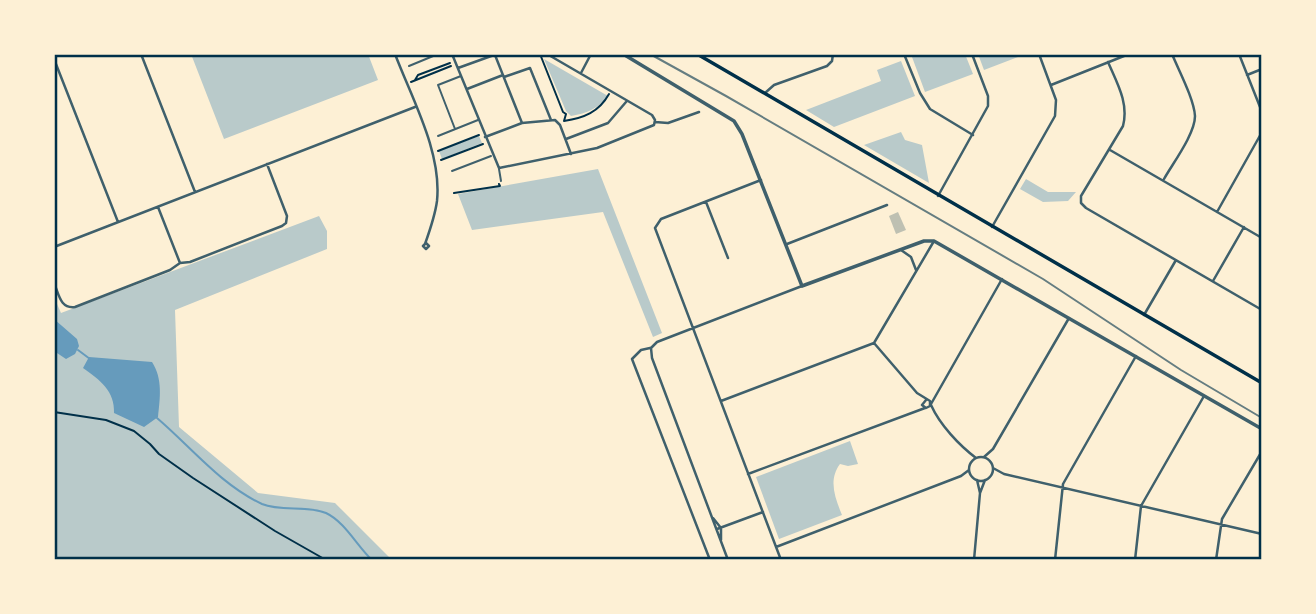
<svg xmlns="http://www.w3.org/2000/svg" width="1316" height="614" font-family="Barlow,sans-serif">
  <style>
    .green { fill: #b9caca }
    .water { fill: #669bbc }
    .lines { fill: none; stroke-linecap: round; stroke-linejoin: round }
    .stream { stroke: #669bbc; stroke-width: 2 }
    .building { fill: #bec0b2 }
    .path { stroke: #003049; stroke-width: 2 }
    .service { stroke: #3f606c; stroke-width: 2 }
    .minor { stroke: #3f606c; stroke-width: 2.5 }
    .tertiary { stroke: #3f606c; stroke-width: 3.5 }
    .secondary { stroke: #003049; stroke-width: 3.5 }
    .rail { stroke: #657d81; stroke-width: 2 }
    .neatline { fill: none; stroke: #003049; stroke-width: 2.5 }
  </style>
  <rect width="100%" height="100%" fill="#fdf0d5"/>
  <!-- green -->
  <path class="green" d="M191,54H368L378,80L224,139Z
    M918,54H965L973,74L925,92L912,57Z
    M978,54H1026L984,70Z
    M544,59L608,96C597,109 588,113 571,116L566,111Z
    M901,61L915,96L834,127L806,110L881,81L877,70Z
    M901,132L905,140L922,145L929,183L864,145Z
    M479,136L482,143L442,159L439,151Z
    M598,169L662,333L653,337L603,212L472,230L458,194Z
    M1026,179L1048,192H1076L1068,201L1043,202L1020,189Z
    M319,216L327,231V249L175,310L179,427L258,493L335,503L392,560H54V297L61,313Z
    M850,441L858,464L848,466L840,464C828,480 835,498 842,515L779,539L756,477Z"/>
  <!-- water -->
  <path class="water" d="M54,319L77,339L79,346L75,354L66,359L54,351Z
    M89,357L152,362C163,379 160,398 158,417L144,427L114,413C115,391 100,380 83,368Z"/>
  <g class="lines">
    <!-- stream -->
    <path class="stream" d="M78,350L90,359
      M157,418C191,447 221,485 262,504C281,512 307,505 326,513C345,522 357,546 372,560"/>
  </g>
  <!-- building -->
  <path class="building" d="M898,212L906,230L896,234L889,216Z"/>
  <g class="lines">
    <!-- path -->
    <path class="path" d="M540,54L563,112L566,114L564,121C584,118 599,112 609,94
      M415,80L418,75L450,63
      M411,82L451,66
      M438,151L479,135
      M441,160L483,144
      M454,193L500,186L499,184
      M54,412L106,420L134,431L150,444L159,454L193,478L275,531L326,560"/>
    <!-- service -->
    <path class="service" d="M409,66L438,54
      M455,129L438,85L461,76
      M438,136L478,120
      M499,169L501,181
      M452,171L491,156"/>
    <!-- minor -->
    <path class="minor" d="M141,54L195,192
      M395,54C412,99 442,152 437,201C435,216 430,230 425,244
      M452,54L499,168L597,148L654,125L655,120L652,115L547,54
      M904,54L920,93L930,109L973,135
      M1239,54L1262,112
      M495,55L522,123
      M54,59L118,222
      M1108,62C1117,83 1129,103 1123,126L1081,196V203L1086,208L1262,310
      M458,68L494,55
      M581,73L591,54
      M1247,75L1262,69
      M504,77L530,68L551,120
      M1051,85L1129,54
      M467,89L503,75
      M765,93L774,85L827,66L832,61L833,54
      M655,122L668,123L699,112
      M485,137L522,123L555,120L560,125L571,154
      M566,139L608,123L626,102
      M1110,150L1262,238
      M1164,179C1173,163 1195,134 1195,116C1194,99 1179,71 1172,54
      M761,180L661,219L655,228L781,560
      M938,196L988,106V96L972,54
      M706,202L728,258
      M158,207L180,263
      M1217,212L1262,132
      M992,227L1055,116L1056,100L1039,54
      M426,243L429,246L426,249L423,246Z
      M787,244L887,205
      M54,247L415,107
      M901,250L911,257L916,270
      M1213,281L1244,227
      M54,283C59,294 60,309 75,307L170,270L180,263L190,262L282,226L286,223L287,216L267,164
      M1144,315L1176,260
      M874,343L917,393L930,401V406L926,408L922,405L926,400
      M650,348L641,350L632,359L710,560
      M721,401L874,343L934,241
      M931,404L1002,279
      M931,405C940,425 959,445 976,458
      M969 469a12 12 0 1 1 24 0a12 12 0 1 1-24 0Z
      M984,457L993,449L1069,318
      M993,468L1004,474L1262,534
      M748,474L925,408
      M980,493L985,480
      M713,518L721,528V540
      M717,529L763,512
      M776,547L961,476L969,470
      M728,560L652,358L651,348L657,342L802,286
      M964,560L974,559
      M974,560L980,493L977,480
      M1055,560L1063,484L1136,356
      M1135,560L1141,506L1204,396
      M1216,560L1222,519L1262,451"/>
    <!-- tertiary -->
    <path class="tertiary" d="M623,54L734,121L742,134L802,286L924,241H934L1262,429"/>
    <!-- secondary -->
    <path class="secondary" d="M697,54L1262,383"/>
    <!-- rail -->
    <path class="rail" d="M650,54L726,96L1043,279L1181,370L1262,418"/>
  </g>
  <!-- border -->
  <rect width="1316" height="614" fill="none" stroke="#fdf0d5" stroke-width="112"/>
  <rect x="56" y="56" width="1204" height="502" class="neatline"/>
</svg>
